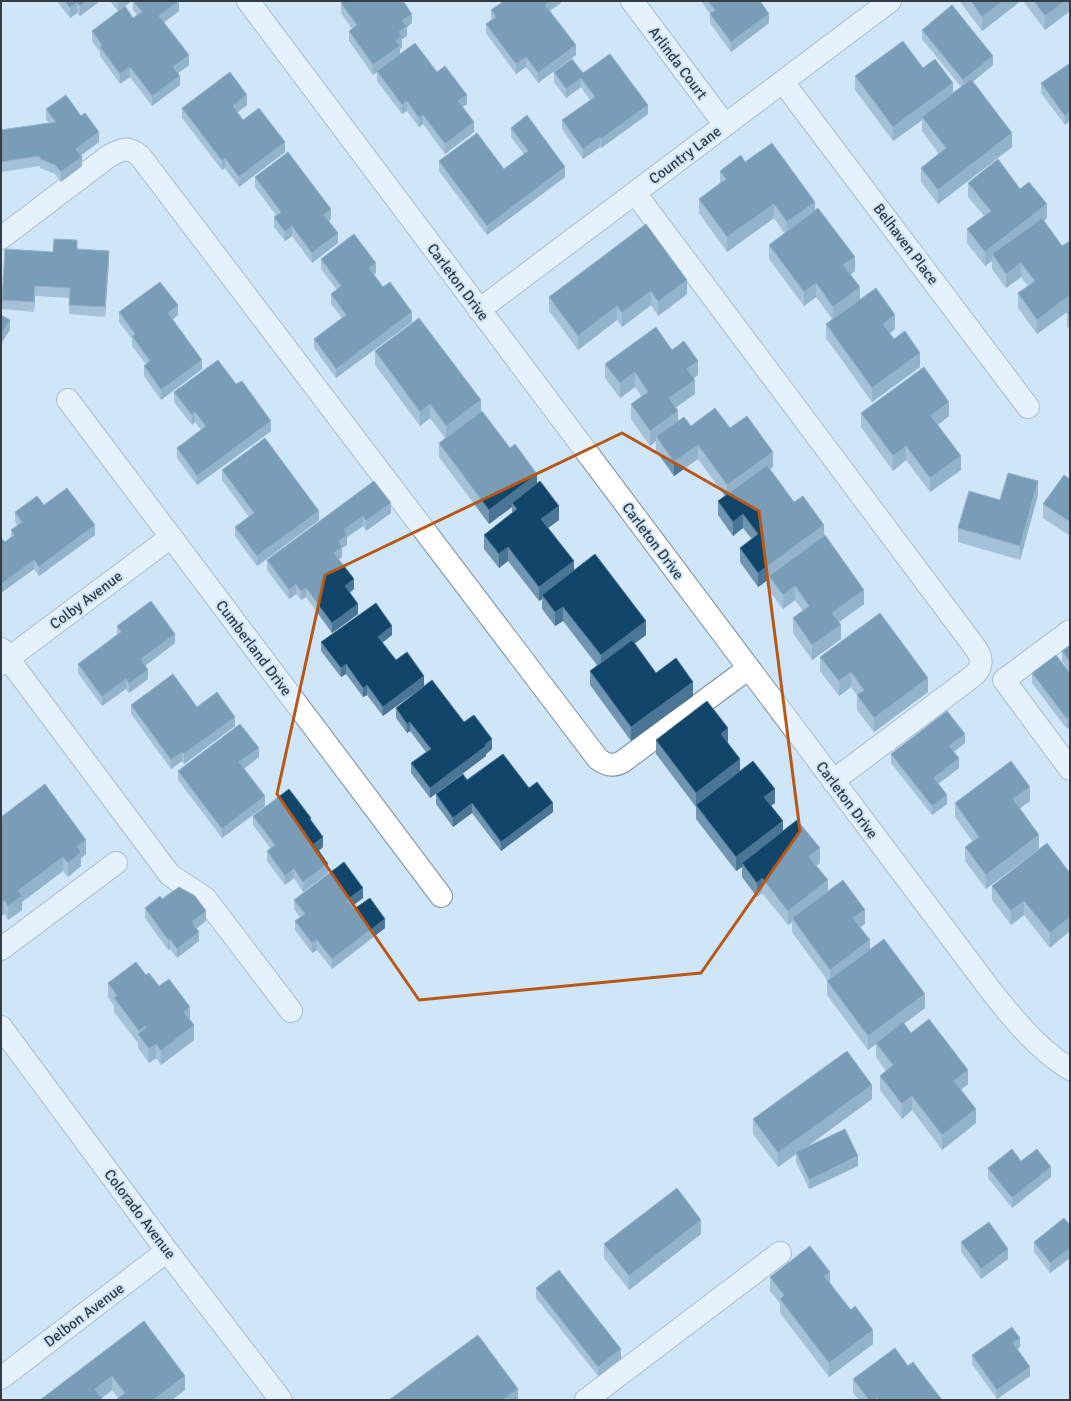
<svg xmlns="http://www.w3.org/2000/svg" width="1071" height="1401" font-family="Signika,sans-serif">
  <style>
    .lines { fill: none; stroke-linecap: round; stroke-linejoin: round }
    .minor-casing { stroke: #7a8e9f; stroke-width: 24 }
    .minor { stroke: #fff; stroke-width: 22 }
    .wall { fill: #7095b0 }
    .shaded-wall { fill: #4a7594 }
    .building { fill: #114569; stroke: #4a7594 }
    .marked { fill: none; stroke: #b95816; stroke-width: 3; stroke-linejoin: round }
    .labels { text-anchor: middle; stroke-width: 4; stroke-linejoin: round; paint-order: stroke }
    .street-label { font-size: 15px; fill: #333c43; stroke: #cfe5f8 }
  </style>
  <rect width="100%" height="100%" fill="#cfe5f8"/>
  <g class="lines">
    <defs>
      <path id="minor" d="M248,1L992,992C1015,1021 1038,1049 1070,1069
        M632,1L725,125
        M783,82L1028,407
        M635,193L977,650C983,661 982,668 973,676L833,781
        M1,238L109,156C122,149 128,146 140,156L598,759C606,765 613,767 622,762L749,668
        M479,310L890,1
        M68,400L441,896
        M1070,631L1004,680L1070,769
        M1,649L170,875L205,898L291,1011
        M1,664L171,537
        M1,949L116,863
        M1,1027L167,1251L281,1400
        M1,1378L167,1251
        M586,1400L780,1253"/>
    </defs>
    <!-- minor casing -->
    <use href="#minor" class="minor-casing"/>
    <!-- minor -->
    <use href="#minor" class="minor"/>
  </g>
  <!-- wall -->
  <path class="wall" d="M57,1H100L80,16L77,13L70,18Z
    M110,1H132L118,11Z
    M133,1H179V11L164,22L189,65L178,73L180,85L152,106L130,77L120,84L100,56V52L92,41V31L133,18L137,15L133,10Z
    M561,1V3L550,11L576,55L538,83L526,67L516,74L486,33V24L491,20V10Z
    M701,1H760L769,23L731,52L710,23V14Z
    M961,1H1021L982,31L961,3Z
    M1023,1H1070V11L1045,30Z
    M341,3L412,23L407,27V36L402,39V47L400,49V55L437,72L467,104L463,107L474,132L445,154L423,124L419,127L407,111L402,114L377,81V72L373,75L349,41V31L352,29L341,13Z
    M922,30L993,65L973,81L1012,147L938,204L921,182V168L939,154L922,131V120L893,141L855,90V76L923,68L953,93L961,87L922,39Z
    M1069,64L1065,125L1041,93V83Z
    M554,72L583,73L648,114L601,148L600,147L583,159L562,129V120L590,100L581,87L566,98L554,82Z
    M247,105L237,112L243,120L285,152L239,187L225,168L222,170L182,118V108Z
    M46,109L99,142L81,155L82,166L61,182L55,174L40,168V166L1,172V130L49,123L46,119Z
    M511,128L565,177L487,235L439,171V161L504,169L524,154L511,137Z
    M745,162L815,211L855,271L850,275L860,299L895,329L890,333L894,339L920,367L872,402L826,338V324L832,319L816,297L804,306L769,259V245L784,233L774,218L727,252L699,213V199L720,183V171Z
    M255,177L331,219L329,221L338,243L312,263L292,236L285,241L274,227V217L276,215L255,187Z
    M968,183L1020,189L1047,218L1044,221L1062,246L1070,241V330L1067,326V312L1037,334L1018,308V293L1028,286L1021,277L1006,288L992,269V261L985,266L967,243V229L984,216L968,197Z
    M646,224L687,294L658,316L651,305L622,327L617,320L578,350L549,311V297Z
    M77,249L109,261L105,317L69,314L70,298L35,296L34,312L2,309V300L53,252Z
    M321,259L376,273L373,275L383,287L412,322L336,378L314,348V339L342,318L331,304V294L337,290L321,269Z
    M119,312L178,315L172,319L202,369L161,400L144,376V366L146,364L132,346V339L119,322Z
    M672,350L698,375L694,378L695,394L675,408L678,421L691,426L730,428L773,467L769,469L794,502L824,536L864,604L839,622L841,639L812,660L793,633V618L803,611L795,600L783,609L769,590V579L758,587L740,562V548L752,539L743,528L733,536L718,515V501L725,496L698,459L674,476L656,451V441L650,446L631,419V404L642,397L635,387L620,398L605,378V364Z
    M375,351L481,411L537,483L559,520L548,528L574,570L646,635L635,643L656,673L693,696L631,741L590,685V671L597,665L563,621L555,626L542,609V599L539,601L508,561L499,568L484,549V535L512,513V507L489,524L439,457V443L445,438L430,418L420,426L375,365Z
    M236,384L271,431L197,485L177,458V448L201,430L195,422L192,425L174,402V392Z
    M861,413L949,416L938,425L961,470L930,492L906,460L893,471L861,427Z
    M222,470L319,520L257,566L235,536V527L249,517L222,480Z
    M1070,479V536L1043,518V504Z
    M374,481L391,513L366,531L363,526L347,537V545L342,548V557L339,559L354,589L350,592L358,614L332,633L306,597L301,600L296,594L289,599L267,570V560Z
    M1038,495L1020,560L958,542V528L1000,500Z
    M44,505L95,535L39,576L34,569L1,593V538L5,542L11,538V530L18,526L15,522V512Z
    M117,626L175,643L145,666L148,679L129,693L126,689L102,706L78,673V664L117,635Z
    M392,635L382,643L396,660L424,686L383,716L367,695L363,697L346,674L341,677L321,651V642Z
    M1070,645V672L1062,661V651Z
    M820,657L928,692L874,732L857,710V695L851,687L839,696L820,671Z
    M1032,673H1070V726L1067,729L1032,683Z
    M131,705L197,707L235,726L184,764L182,761L171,769L131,714Z
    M396,708L464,722L492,749L486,754V756L430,798L411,773V763L426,752L410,731L407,733L396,718Z
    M656,740L728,742V743L740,771L775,803L771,806L783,831L820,863L816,866L828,891L865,924L860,927L870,950L925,1008L904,1024L911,1033L968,1084L961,1090L976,1123L942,1150L912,1110L902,1119L880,1090V1076L886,1071L876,1057V1044L868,1050L827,995V981H828L792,932V922L788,925L762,893L757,897L742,877V867L736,871L696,819V807L656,754Z
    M965,743L954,752L959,768L938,784L947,804L932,815L891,763V754Z
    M259,757L244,769L265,806L222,838L178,780V771Z
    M467,780L529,788L553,812L501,851L472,813L453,827L436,804V794Z
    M1030,801L1020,808L986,889L965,861V847L973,842L955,817V803Z
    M253,816L311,821L323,847L319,851L328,873L303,892L294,878L285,885L267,861V851L271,849L253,825Z
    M1,817L86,854L81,858V866L68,877L63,871L22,902V910L8,920L4,914Z
    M1070,873L1050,948L1024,915L1011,925L992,900V886Z
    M363,898L352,906L354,909L385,928L332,969L317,950L312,953L295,930V921L300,917L294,909V900Z
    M162,899L206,921L196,928L199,941L177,958L170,949L168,950L145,918V908Z
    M146,975L159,986L190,1021L194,1040L161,1065L156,1058L149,1063L138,1048V1043L114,1012V1006L108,997V983Z
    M872,1099L805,1148L858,1166L809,1189L796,1162V1154L778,1167L753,1134V1119Z
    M1021,1161L1051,1177L1012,1208L988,1178V1168Z
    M1070,1225V1258L1050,1273L1034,1252V1242Z
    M701,1234L629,1290L604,1258V1244Z
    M961,1242L1008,1259L981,1279L961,1252Z
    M770,1277L830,1282L873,1344L829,1377L780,1313V1303L770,1291Z
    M536,1288L621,1359L598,1376L536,1298Z
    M144,1321L185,1390L172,1400H116L118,1398L112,1390L102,1398L40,1400Z
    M1020,1347L1017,1349L1030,1376L997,1399L972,1364V1355Z
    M908,1366L942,1400H859L853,1393V1379Z"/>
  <!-- shaded-wall -->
  <path class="shaded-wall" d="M87,1H100L80,16V6Z
    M119,1H132L118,11V2Z
    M179,1V11L159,26V16Z
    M550,1H561V3L545,14V5Z
    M1003,1H1021L982,31V17Z
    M1065,1H1070V11L1045,30V16Z
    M77,3V13L70,18V8Z
    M412,14V23L407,27V36L402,39V47L400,49V55L373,75V65L396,41L402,21Z
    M769,14V23L731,52V42Z
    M576,45V55L538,83V73Z
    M189,55V65L173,77V67Z
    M993,56V65L963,90V80Z
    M526,57V67L516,74V64Z
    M130,67V77L120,84V74Z
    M180,76V85L152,106V96Z
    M581,78V87L566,98V89Z
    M953,83V97L922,117V120L893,141V127Z
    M247,95V105L233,116V106Z
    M467,95V104L458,110V101Z
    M407,101V111L402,114V105Z
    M648,105V114L601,148V139Z
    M1070,112V121L1065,125V116Z
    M423,115V124L419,127V118Z
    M474,122V132L445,154V144Z
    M99,132V142L76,159V149Z
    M1012,133V147L938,204V190Z
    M600,137V147L583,159V149Z
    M285,142V152L239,187V177Z
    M82,157V166L61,182V172Z
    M225,158V168L222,170V161Z
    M565,167V177L487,235V226Z
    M815,202V216L787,236V222Z
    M774,204V218L727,252V237Z
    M1047,204V218L995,258L992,254V261L985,266V252Z
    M331,209V219L324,225V215Z
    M292,226V236L285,241V232Z
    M338,233V243L312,263V253Z
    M109,251V261L105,317V307Z
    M855,257V271L843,279V265Z
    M376,263V273L369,278V268Z
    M1021,263V277L1006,288V274Z
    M687,280V294L658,316V302Z
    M816,283V297L804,306V292Z
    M35,286V296L34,312V302Z
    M860,287V302L833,321V307Z
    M651,291V305L622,327V313Z
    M1070,295V310L1037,334V320Z
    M178,305V315L168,323V313Z
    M617,306V320L578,350V336Z
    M412,312V322L336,378V369Z
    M895,315V329L883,338V324Z
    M10,320V330L1,344V335Z
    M920,353V367L872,402V388Z
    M202,360V369L161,400V390Z
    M698,361V375L687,383V369Z
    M635,372V387L620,398V383Z
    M695,380V394L669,412V398Z
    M481,400V414L446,440V426Z
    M949,402V416L931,430V416Z
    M430,404V418L420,426V412Z
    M678,411V426L656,436V441L650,446V431Z
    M195,412V422L192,425V415Z
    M271,421V431L197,485V476Z
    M698,445V459L674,476V462Z
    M906,446V460L893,471V456Z
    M773,452V467L727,499V485Z
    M961,456V470L930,492V478Z
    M537,474V488L512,503V507L489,524V510Z
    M1038,481V495L1020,560V546Z
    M391,503V513L366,531V521Z
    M559,506V520L541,533V519Z
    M319,511V520L257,566V556Z
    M743,514V528L733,536V522Z
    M363,516V526L347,537V545L342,548V557L334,562V553L344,530Z
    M95,525V535L39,576V567Z
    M824,525V539L769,576V579L758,587V573Z
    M508,547V561L499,568V554Z
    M34,560V569L1,593V584Z
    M574,561V575L542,595V599L539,601V587Z
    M354,579V589L345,596V586Z
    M296,584V594L289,599V590Z
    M795,586V600L783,609V595Z
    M306,588V597L301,600V591Z
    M864,590V604L832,627V613Z
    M358,604V614L332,633V623Z
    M563,607V621L555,626V612Z
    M646,621V635L601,669V655Z
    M841,625V639L812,660V645Z
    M392,626V635L378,646V637Z
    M175,634V643L141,669V659Z
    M346,664V674L341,677V668Z
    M148,670V679L129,693V684Z
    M851,672V687L839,696V681Z
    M424,676V686L383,716V707Z
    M928,678V692L874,732V718Z
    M126,679V689L102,706V697Z
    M693,682V696L631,741V727Z
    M367,685V695L363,697V688Z
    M235,717V726L184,764V754Z
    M1070,717V726L1067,729V719Z
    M410,722V731L407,733V724Z
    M728,728V742L721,749V734Z
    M965,734V743L949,755V746Z
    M492,739V749L486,754V756L430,798V788Z
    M259,748V757L239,772V762Z
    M182,752V761L171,769V760Z
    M959,758V768L934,787V778Z
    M740,759V773L696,805V793Z
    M1030,787V801L1013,813V799Z
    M775,789V803L764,811V797Z
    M947,795V804L932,815V806Z
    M265,796V806L222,838V829Z
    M472,803V813L453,827V818Z
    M553,803V812L501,851V842Z
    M783,821V835L742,863V867L736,871V857Z
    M1039,835V849L986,889V875Z
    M323,837V847L314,854V844Z
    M86,840V854L81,858V866L68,877V863L77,847Z
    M820,848V863L809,871V857Z
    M63,857V871L22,902V910L8,920V906L18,891Z
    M328,864V873L303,892V882Z
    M294,869V878L285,885V876Z
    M762,878V893L757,897V883Z
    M828,880V894L792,918V922L788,925V911Z
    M363,888V898L347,910V900Z
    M4,900V914L1,917V903Z
    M1024,901V915L1011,925V911Z
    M865,910V924L853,932V918Z
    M206,911V921L192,932V922Z
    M1070,917V931L1050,948V933Z
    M385,919V928L332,969V959Z
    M199,932V941L177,958V949Z
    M170,939V949L168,950V940Z
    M317,940V950L312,953V943Z
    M870,940V955L830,984V970Z
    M925,994V1008L876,1044V1043V1044L868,1050V1036Z
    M190,1007V1021L184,1012Z
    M194,1025V1040L161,1065V1051Z
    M145,1026V1041L139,1036V1031Z
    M156,1044V1058L149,1063V1049Z
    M968,1070V1084L954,1095V1081Z
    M872,1085V1099L797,1154L796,1152V1154L778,1167V1153Z
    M912,1096V1110L902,1119V1104Z
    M976,1109V1123L942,1150V1135Z
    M858,1156V1166L809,1189V1180Z
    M1051,1167V1177L1012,1208V1198Z
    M701,1220V1234L629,1290V1276Z
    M1070,1248V1258L1050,1273V1263Z
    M1008,1249V1259L981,1279V1269Z
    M830,1272V1286L824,1276Z
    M873,1330V1344L829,1377V1363Z
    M1020,1338V1347L1013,1352V1343Z
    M621,1349V1359L598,1376V1367Z
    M1030,1367V1376L997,1399V1390Z
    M112,1376V1390L99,1400L95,1389Z
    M185,1376V1390L172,1400H153Z
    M518,1389V1400H503Z"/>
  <!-- building -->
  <path class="building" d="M65,1H87L80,6L77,3L70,8Z
    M133,1H179L159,16L189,55L173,67L180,76L152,96L130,67L120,74L100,47L102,45L92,31L125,6L133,18L142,12Z
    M343,1H403L412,14L402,21L407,26L399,32L402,37L396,41L400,46L373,65L349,31L357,25L341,3Z
    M504,1H550L545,5L576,45L538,73L526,57L516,64L486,24L496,17L491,10Z
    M708,1H760L769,14L731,42L710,14L715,10Z
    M971,1H1003L982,17Z
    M1034,1H1065L1045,16Z
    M952,5L993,56L963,80L922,30Z
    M903,41L923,68L935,59L953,83L893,127L855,76Z
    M415,43L437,72L445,66L467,95L458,101L474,122L445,144L423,115L419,118L407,101L402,105L377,71Z
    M610,54L648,105L601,139L600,137L583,149L562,120L595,97L581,78L566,89L554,72L572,59L583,73Z
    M1069,64L1070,65V112L1065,116L1041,83Z
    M230,72L247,95L233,106L243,120L259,108L285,142L239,177L225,158L222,161L182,108Z
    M971,79L1012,133L938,190L921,168L946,148L922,117Z
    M66,95L81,116L85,113L99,132L76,149L82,157L61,172L55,165L40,159V156L1,162V130L56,122L46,109Z
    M527,115L565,167L487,226L439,161L477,133L504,169L528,151L511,128Z
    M772,143L815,202L787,222L774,204L727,237L699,199L726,179L720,171L741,155L745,162Z
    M288,152L331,209L324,215L338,233L312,253L292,226L285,232L274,217L281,212L255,177Z
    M998,159L1020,189L1029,182L1047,204L985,252L967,229L991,211L968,183Z
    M818,208L855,257L843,265L860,287L833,307L816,283L804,292L769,245Z
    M1042,218L1062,246L1070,241V295L1037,320L1018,293L1035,281L1021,263L1006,274L992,254Z
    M646,224L687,280L658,302L651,291L622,313L617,306L578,336L549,297Z
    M354,234L376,263L369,268L383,287L390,282L412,312L336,369L314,339L346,315L331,294L341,286L321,259Z
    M54,239L77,240V249L109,251L105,307L69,305L70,288L35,286L34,302L2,300L5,249L53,252Z
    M160,282L178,305L168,313L202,360L161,390L144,366L150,361L132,336L135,334L119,312Z
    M876,288L895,315L883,324L894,339L905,331L920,353L872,388L826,324Z
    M1070,310V316L1067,312Z
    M1,315L10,320L1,335Z
    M419,318L481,400L446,426L430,404L420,412L375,351Z
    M656,327L672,350L684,341L698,361L687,369L695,380L669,398L678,411L650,431L631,404L648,392L635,372L620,383L605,364Z
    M218,360L236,384L242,381L271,421L197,476L177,448L206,426L195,412L192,415L174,392Z
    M924,367L949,402L931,416L961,456L930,478L906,446L893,456L861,413Z
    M715,408L730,428L747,416L773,452L727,485L698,445L674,462L656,436L684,417L691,426Z
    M482,411L510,448L515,444L537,474L489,510L439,443Z
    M265,438L319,511L257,556L235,527L254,513L222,470Z
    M767,465L794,502L803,496L824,525L758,573L740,548L758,534L743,514L733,522L718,501Z
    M1008,473L1038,481L1020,546L958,528L969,491L1000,500Z
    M1064,475L1070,479V522L1043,504Z
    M374,481L391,503L366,521L363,516L344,530L347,535L339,541L342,547L334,553L354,579L345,586L358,604L332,623L306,588L301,591L296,584L289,590L267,560Z
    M540,481L559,506L541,519L574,561L539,587L508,547L499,554L484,535L517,509L512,503Z
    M67,488L95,525L39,567L34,560L1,584V538L5,542L14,535L11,530L22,522L15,512L37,496L44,505Z
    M825,535L864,590L832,613L841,625L812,645L793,618L809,606L795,586L783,595L769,576Z
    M595,554L646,621L601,655L563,607L555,612L542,595Z
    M151,601L175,634L141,659L148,670L129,684L126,679L102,697L78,664L121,632L117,626Z
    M376,603L392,626L378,637L396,660L407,652L424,676L383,707L367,685L363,688L346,664L341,668L321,642Z
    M880,613L928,678L874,718L857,695L864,690L851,672L839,681L820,657Z
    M632,640L656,673L676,658L693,682L631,727L590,671Z
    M1070,645V662L1062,651Z
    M1056,655L1070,673V717L1067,719L1032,673Z
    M173,674L197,707L217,692L235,717L184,754L182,752L171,760L131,705Z
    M432,680L464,722L474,715L492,739L485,745L486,746L430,788L411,763L431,749L410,722L407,724L396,708Z
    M707,701L728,728L721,734L740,759L696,793L656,740Z
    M947,711L965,734L949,746L959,758L934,778L947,795L932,806L891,754Z
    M240,724L259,748L239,762L265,796L222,829L178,771Z
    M503,754L529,788L537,782L553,803L501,842L472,803L453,818L436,794L463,774L467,780Z
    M753,761L775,789L764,797L783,821L736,857L696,805Z
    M1011,761L1030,787L1013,799L1039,835L986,875L965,847L979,837L955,803Z
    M45,784L86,840L77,847L81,852L68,863L63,857L18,891L22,896L8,906L4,900L1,903V817Z
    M289,789L311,818L310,819L323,837L314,844L328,864L303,882L294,869L285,876L267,851L275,845L253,816Z
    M797,820L820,848L809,857L828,880L788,911L762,878L757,883L742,863Z
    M1047,843L1070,873V917L1050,933L1024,901L1011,911L992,886Z
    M344,862L363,888L347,900L354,909L370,898L385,919L332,959L317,940L312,943L295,921L305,914L294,900Z
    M843,880L865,910L853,918L870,940L830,970L792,918Z
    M179,887L195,896L206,911L192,922L199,932L177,949L170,939L168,940L145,908L160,896L162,899Z
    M884,939L925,994L868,1036L827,981Z
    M136,962L146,975L149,973L159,986L169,979L190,1007L184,1012L194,1025L161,1051L156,1044L149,1049L138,1034L146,1028L145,1026L139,1031L114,998L117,996L108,983Z
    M929,1019L968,1070L954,1081L976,1109L942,1135L912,1096L902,1104L880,1076L893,1065L876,1043L903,1022L911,1033Z
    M847,1051L872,1085L778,1153L753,1119Z
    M845,1129L858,1156L809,1180L796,1152Z
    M1012,1149L1021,1161L1037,1149L1051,1167L1012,1198L988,1168Z
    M677,1188L701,1220L629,1276L604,1244Z
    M1064,1218L1070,1225V1248L1050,1263L1034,1242Z
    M989,1222L1008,1249L981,1269L961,1242Z
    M810,1246L830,1272L824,1276L851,1310L855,1306L873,1330L829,1363L780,1299L784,1295L770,1277Z
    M559,1270L621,1349L598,1367L536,1288Z
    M144,1321L185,1376L153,1400H116L125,1393L112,1376L95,1389L103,1400H40Z
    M1012,1327L1020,1338L1013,1343L1030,1367L997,1390L972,1355Z
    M478,1335L518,1389L503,1400H389Z
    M895,1348L908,1366L913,1362L942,1400H879L877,1398L875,1400H869L853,1379Z"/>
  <!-- marked area -->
  <path d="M0 0H1071V1401H0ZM622,433L759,511L800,831L701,973L419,1000L277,794L325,575Z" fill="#cfe5f8" fill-opacity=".55" fill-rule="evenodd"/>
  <path class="marked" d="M622,433L759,511L800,831L701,973L419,1000L277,794L325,575Z"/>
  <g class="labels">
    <!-- street labels -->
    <g class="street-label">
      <text transform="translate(678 63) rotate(53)" y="5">Arlinda Court</text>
      <text transform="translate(685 155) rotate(-37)" y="5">Country Lane</text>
      <text transform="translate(906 244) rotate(53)" y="5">Belhaven Place</text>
      <text transform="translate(458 282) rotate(53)" y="5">Carleton Drive</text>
      <text transform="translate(653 541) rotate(53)" y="5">Carleton Drive</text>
      <text transform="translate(86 600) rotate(-37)" y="5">Colby Avenue</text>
      <text transform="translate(254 648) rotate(53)" y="5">Cumberland Drive</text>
      <text transform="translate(847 800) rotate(53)" y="5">Carleton Drive</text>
      <text transform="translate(140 1214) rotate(53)" y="5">Colorado Avenue</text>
      <text transform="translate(84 1315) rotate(-37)" y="5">Delbon Avenue</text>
    </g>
  </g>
  <!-- border -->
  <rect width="1071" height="1401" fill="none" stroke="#333c43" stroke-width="4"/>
</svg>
